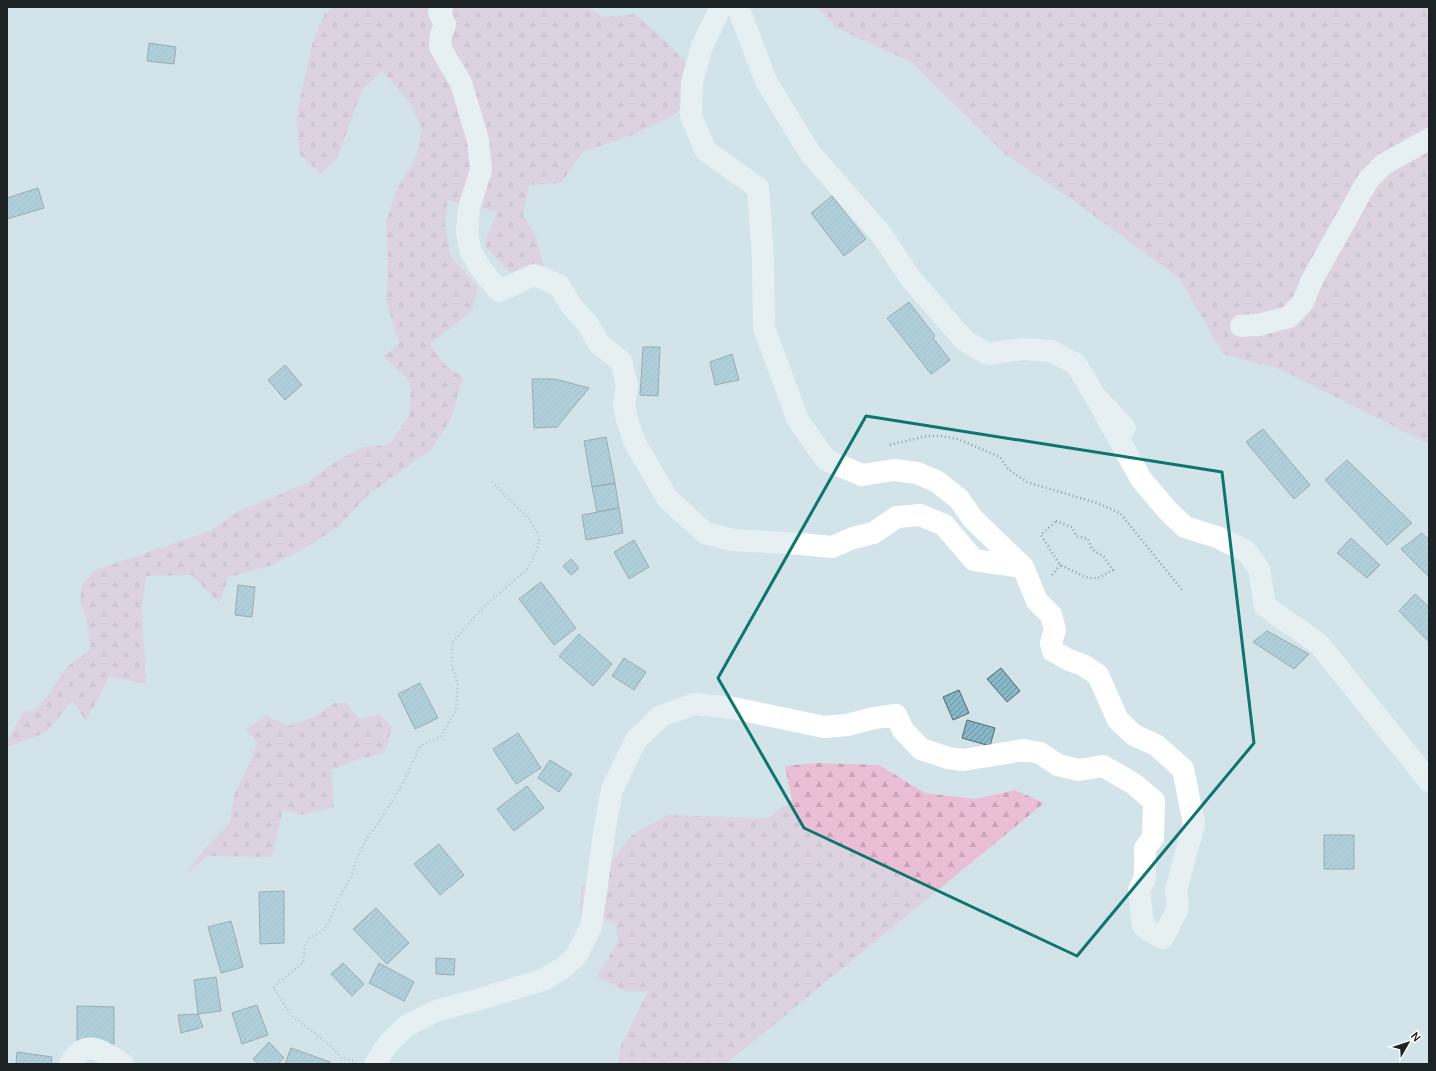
<svg xmlns="http://www.w3.org/2000/svg" width="1436" height="1071" font-family="Manrope,sans-serif">
  <style>
    .forest { fill: url(#forest-firs) }
    .building { fill: url(#building-hatch); stroke: #58686d }
    .lines { fill: none; stroke-linecap: round; stroke-linejoin: round }
    .path { stroke: #8f9da1; stroke-width: 2.5; stroke-dasharray: 1 3; stroke-linecap: butt }
    .street { stroke: #fff; stroke-width: 22 }
    .marked { fill: none; stroke: #0f766e; stroke-width: 3; stroke-linejoin: round }
  </style>
  <defs>
    <pattern id="forest-firs" width="22" height="20" patternUnits="userSpaceOnUse"><rect width="22" height="20" fill="#eabfd6"/><path d="M5 1l3.5 6h-7zM16 11l3.5 6h-7z" fill="#c8a4b8"/></pattern>
    <pattern id="building-hatch" width="6" height="6" patternUnits="userSpaceOnUse"><rect width="6" height="6" fill="#86b8c8"/><path d="M-1 1l2-2M0 6l6-6M5 7l2-2" fill="none" stroke="#6d95a2"/></pattern>
  </defs>
  <rect width="100%" height="100%" fill="#d2e4ea"/>
  <!-- forest -->
  <path class="forest" d="M335,7H587L603,17L635,14L656,32L685,62L693,98L671,117L632,135L583,152L561,183L529,185L523,215L537,239L545,272L520,283L484,245L497,212L448,200L445,225L451,257L478,287L472,311L430,344L446,366L463,377L451,419L432,449L369,494L339,526L307,547L269,566L229,577L219,603L192,575L146,576L142,608L146,684L109,677L86,721L72,701L45,733L7,747V741L23,712L35,711L49,694L67,667L90,650L87,621L80,601L82,585L95,570L210,531L239,511L305,484L337,461L362,447L389,445L409,416L411,389L407,378L383,356L399,344L386,300L388,275L386,223L396,191L416,157L422,128L408,100L382,71L362,90L338,157L321,174L300,155L296,120L304,80L313,42L324,14Z
    M817,7H1429V444L1282,370L1223,354L1180,279L1070,198L1004,153L911,62L837,28Z
    M333,703H346L359,719L380,714L392,727L385,753L356,760L331,770L334,807L302,815L283,810L272,857L208,856L185,874L207,846L229,824L235,792L250,763L257,743L246,729L266,716L288,726L318,715Z
    M818,763L879,765L925,793L976,799L1015,790L1044,803L726,1064H618L621,1045L648,992L626,991L597,977L618,941L615,922L580,916L581,888L605,870L632,835L667,815L768,818L792,800L785,766Z"/>
  <!-- building -->
  <path class="building" d="M149,43L176,47L174,64L147,61Z
    M38,188L44,208L7,219V198Z
    M832,196L866,239L844,256L811,213Z
    M909,302L935,336L933,338L950,360L931,374L887,318Z
    M643,347H660L658,396L640,395Z
    M732,354L739,380L715,385L710,362Z
    M285,365L302,385L285,400L268,380Z
    M532,379H555L589,388L557,427L534,428Z
    M1263,429L1310,485L1294,499L1246,442Z
    M606,437L615,483L592,487L584,441Z
    M1347,460L1412,523L1387,545L1325,480Z
    M615,483L619,508L597,512L592,487Z
    M619,508L623,533L586,540L582,515Z
    M1422,533L1429,540V577L1401,549Z
    M1351,538L1380,565L1367,578L1337,553Z
    M634,540L649,567L629,579L614,552Z
    M571,559L579,568L571,575L563,566Z
    M541,582L576,628L554,645L519,599Z
    M238,585L255,587L252,617L235,615Z
    M1415,594L1429,607V642L1399,611Z
    M1267,631L1309,654L1294,669L1253,642Z
    M579,634L612,664L593,686L559,656Z
    M624,658L646,672L634,690L612,676Z
    M1001,668L1020,691L1007,702L987,679Z
    M420,683L438,718L415,729L398,694Z
    M959,690L969,713L953,720L943,697Z
    M967,720L995,728L990,746L962,738Z
    M518,733L541,768L516,784L493,749Z
    M550,760L572,774L559,792L538,778Z
    M527,786L544,808L514,831L497,809Z
    M1324,835H1354V869H1324Z
    M439,844L464,875L440,895L414,864Z
    M284,891V943L260,944L259,892Z
    M376,908L409,943L387,964L353,929Z
    M231,921L243,967L221,973L208,927Z
    M436,958L455,959L454,975L436,974Z
    M343,963L364,984L352,996L331,974Z
    M379,963L414,982L404,1001L369,983Z
    M216,977L221,1011L198,1014L194,980Z
    M257,1005L268,1035L242,1044L232,1013Z
    M77,1006L114,1007V1044L77,1043Z
    M198,1014L203,1027L181,1033L178,1015Z
    M269,1042L284,1058L278,1064H258L253,1059Z
    M291,1048L330,1062L329,1064H285Z
    M17,1052L52,1057L51,1064H16Z"/>
  <g class="lines">
    <!-- path -->
    <path class="path" d="M890,445L926,436H941L958,439L1000,457L1008,469L1027,482L1097,503L1120,513L1183,591
      M1056,521L1072,527L1076,536L1088,539L1092,549L1104,557L1113,570L1098,578H1088L1060,565L1041,535Z
      M1052,575L1060,565
      M353,1061L341,1058L331,1046L291,1015L273,987L303,963L305,945L310,938L323,931L329,922L340,896L351,877L358,856L367,838L379,822L403,783L420,746L441,736L456,710L458,685L452,666V643L481,609L527,569L537,550L540,537L528,518L491,481"/>
    <!-- street -->
    <path class="street" d="M442,7L439,12L445,24L441,35L440,47L461,83L478,140L481,170L469,208L467,233L471,252L479,266L499,291L534,275L559,285L572,307L588,324L599,344L621,361L627,385L624,404L627,420L635,443L667,498L705,533L732,540L801,544L832,547L853,538L873,533L897,517L920,515L944,525L974,560L1023,567L973,519L959,499L936,481L917,473L894,470L862,475L826,460L798,420L764,328L763,259L758,188L706,151L691,116L692,82L702,46L721,7
      M738,7L766,81L810,153L881,234L911,279L965,341L988,354L1022,349L1051,351L1076,364L1095,396
      M1241,326L1258,325L1289,317L1303,302L1312,280L1368,180L1384,164L1429,139
      M1125,428L1095,396L1141,479L1168,511L1185,527L1217,537L1246,551L1259,569L1265,606L1319,644L1429,781
      M70,1064C85,1037 103,1051 123,1064
      M375,1064L387,1045L406,1026L436,1011L487,997L545,979L563,968L577,955L591,927L605,827L612,790L636,740L661,716L695,704L733,708L824,727L847,725L874,718L896,715L903,730L921,749L948,758L963,760L1024,750L1040,753L1058,765L1079,770L1103,766L1134,784L1154,801L1153,838L1145,848V878L1139,890L1143,925L1148,930L1163,938L1178,908L1176,890L1194,824L1183,769L1156,745L1134,735L1118,720L1098,675L1083,665L1069,660L1053,651L1051,643L1055,630L1051,615L1037,601L1023,567"/>
  </g>
  <!-- marked area -->
  <path d="M0 0H1436V1071H0ZM866,416L1222,472L1254,743L1077,956L804,828L718,678Z" fill="#d2e4ea" fill-opacity=".55" fill-rule="evenodd"/>
  <path class="marked" d="M866,416L1222,472L1254,743L1077,956L804,828L718,678Z"/>
  <!-- border -->
  <rect width="1436" height="1071" fill="none" stroke="#1c2325" stroke-width="16"/>
  <!-- north arrow -->
  <g transform="translate(1408 1043) rotate(51)" stroke="#ffffff" stroke-width="3" paint-order="stroke">
  <path d="M0-3L7 15L0 10L-7 15Z" fill="#1c2325"/>
  <text y="-6" font-size="11" font-weight="bold" text-anchor="middle" fill="#1c2325">N</text>
  </g>
</svg>
